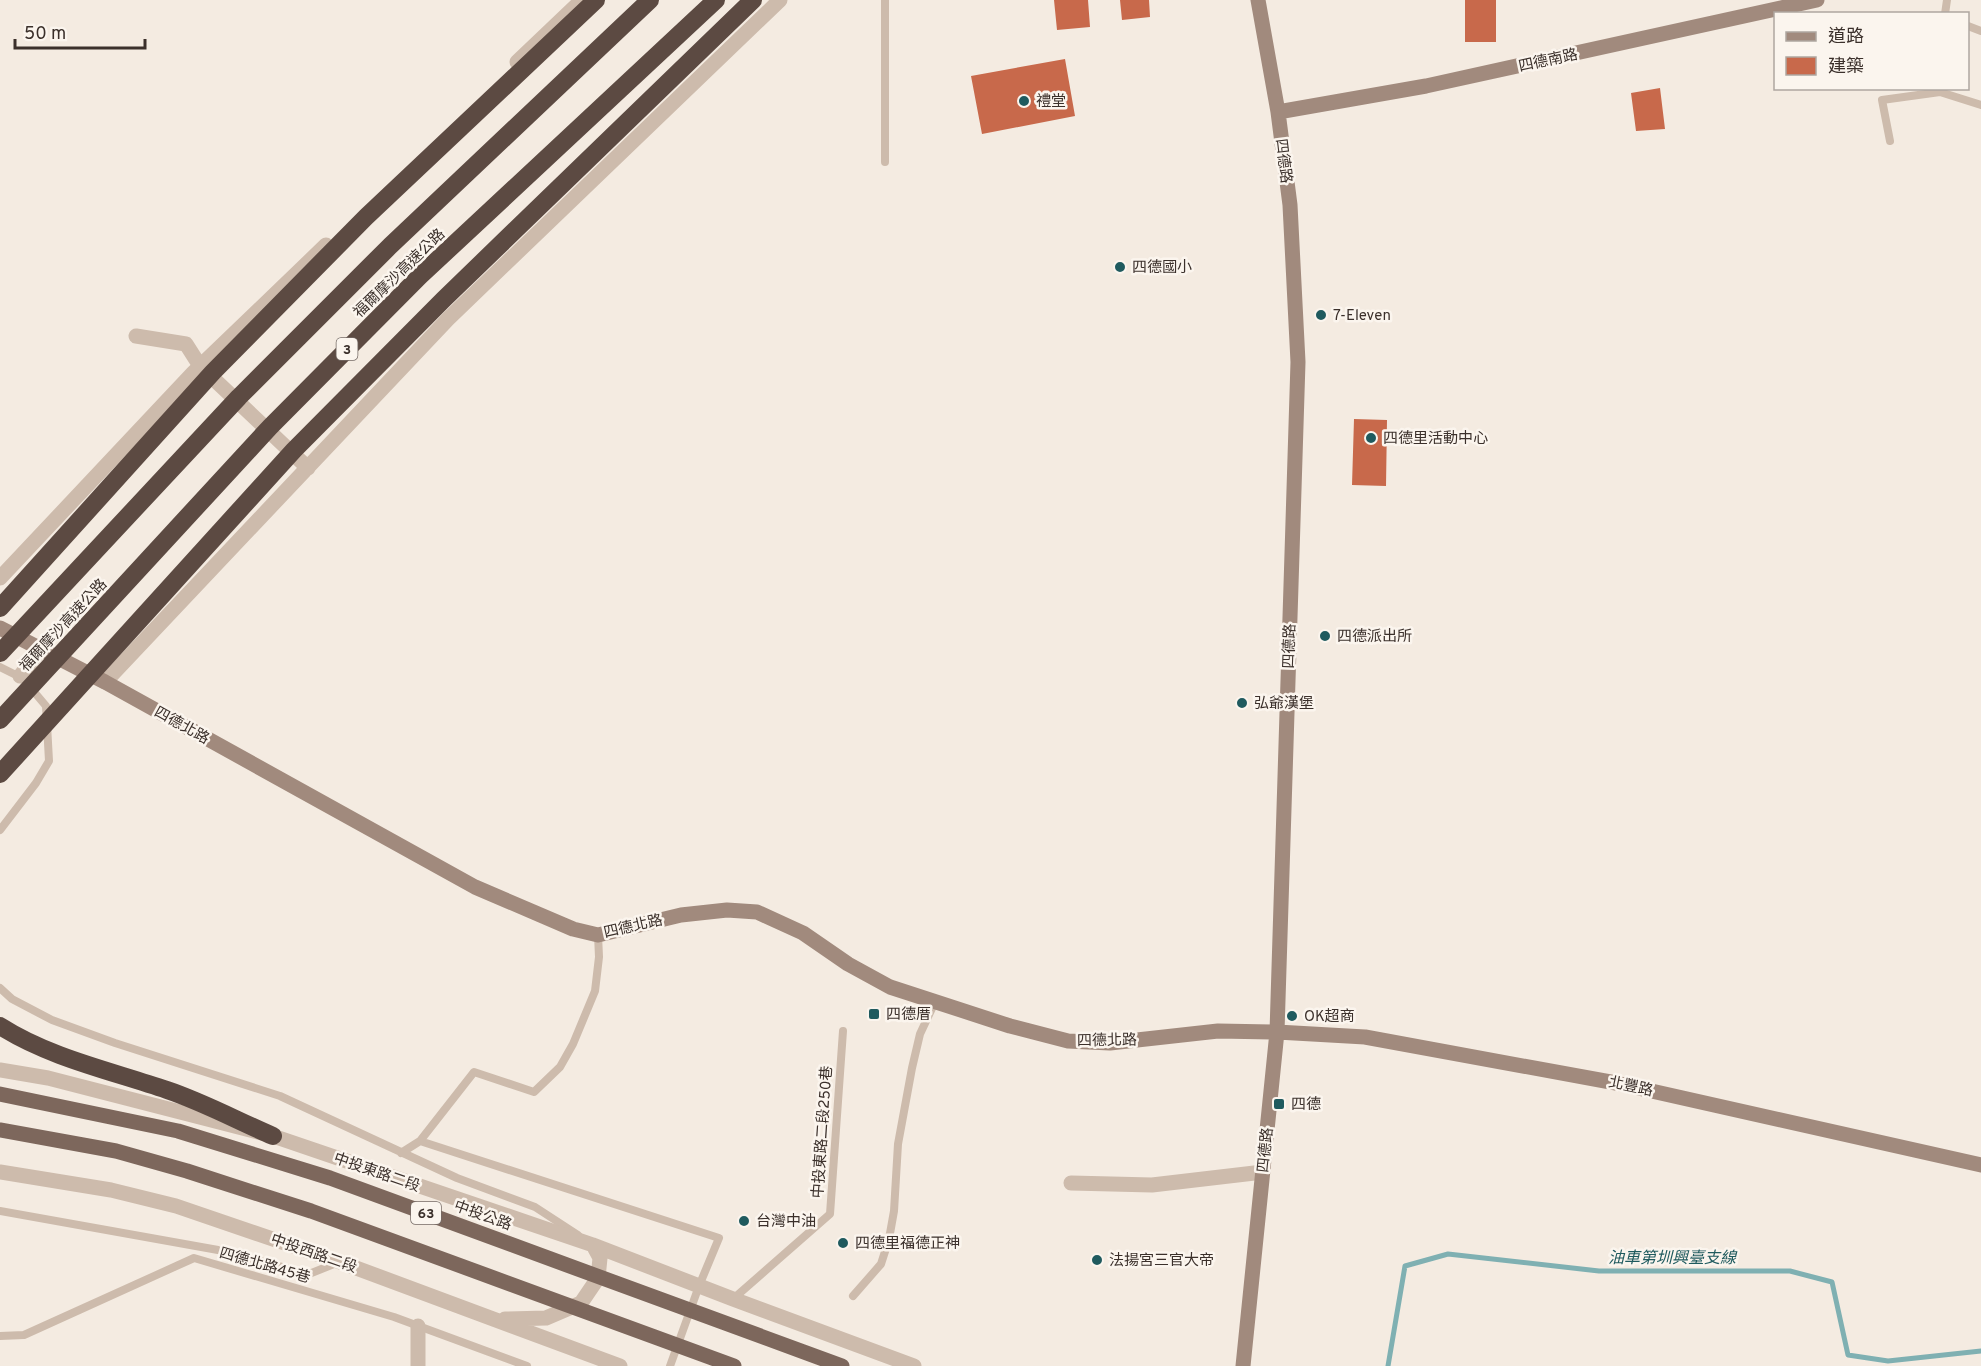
<svg xmlns="http://www.w3.org/2000/svg" width="1981" height="1366" font-family="Overpass,'Noto Sans TC',sans-serif">
  <style>
    .lines { fill: none; stroke-linecap: round; stroke-linejoin: round }
    .stream { stroke: #7fb0b2; stroke-width: 5 }
    .building { fill: #c8694b }
    .lane { stroke: #cdbbac; stroke-width: 8 }
    .street { stroke: #cdbbac; stroke-width: 15 }
    .secondary { stroke: #a18a7d; stroke-width: 15 }
    .highway { stroke: #5c4a42; stroke-width: 18 }
    .primary-bridge { stroke: #7d675c; stroke-width: 15 }
    .highway-bridge { stroke: #5c4a42; stroke-width: 18 }
    .poi-dot { fill: #1f5a5e; stroke: #fbf5ee; stroke-width: 2 }
    .labels { text-anchor: middle; stroke-width: 5; stroke-linejoin: round; paint-order: stroke }
    .shield { fill: #fbf5ee; stroke: #756b66; stroke-width: 1.5 }
    .shield-label { font-size: 14px; font-weight: bold; fill: #3b302b }
    .street-label { font-size: 15px; fill: #3b302b; stroke: #fbf5ee }
    .poi-label { font-size: 15px; fill: #3b302b; stroke: #fbf5ee; text-anchor: start }
    .water-label { font-size: 16px; font-style: italic; fill: #1f5a5e; stroke: #fbf5ee }
  </style>
  <rect width="100%" height="100%" fill="#f4ebe1"/>
  <g class="lines">
    <!-- stream -->
    <path class="stream" d="M1388,1366L1405,1266L1448,1254L1599,1271H1790L1832,1282L1848,1355L1888,1361L1981,1351"/>
  </g>
  <!-- building -->
  <path class="building" d="M1054,0H1088L1090,27L1057,30Z
    M1120,0H1149L1150,17L1122,20Z
    M1465,0H1496V42H1465Z
    M1065,59L1075,116L982,134L971,76Z
    M1660,88L1665,129L1636,131L1631,93Z
    M1354,419L1387,420L1386,486L1352,485Z"/>
  <g class="lines">
    <!-- lane -->
    <path class="lane" d="M885,0V162
      M1945,14L1947,0
      M1968,26L1981,31
      M1940,92L1981,105
      M1890,141L1882,100L1940,92V88
      M0,667L22,678
      M0,830L36,783L49,761L46,706L30,687
      M0,988L12,999L52,1020L115,1043L280,1096L457,1178L535,1207L578,1235
      M420,1141L719,1238L699,1286L670,1366
      M401,1153L420,1141L474,1072L534,1092L560,1067L573,1044L595,991L599,957L598,935
      M0,1211L218,1250L309,1274L339,1262
      M853,1296L881,1264L889,1239L894,1211L898,1144L912,1068L920,1034L935,1002
      M733,1299L830,1214L843,1031
      M0,1336L24,1335L194,1258L394,1317L527,1366"/>
    <!-- street -->
    <path class="street" d="M517,62L582,0
      M136,336L186,344L200,366L308,468
      M0,578L193,373L326,245
      M20,676L41,649
      M105,682L448,319L780,0
      M0,1070L48,1078L273,1136L593,1245L733,1299L914,1366
      M0,1172L111,1190L176,1206L340,1262L620,1366
      M1071,1183L1152,1185L1263,1172
      M505,1319L546,1318L581,1303L598,1278L600,1258L593,1245
      M418,1366V1326"/>
    <!-- secondary -->
    <path class="secondary" d="M1278,112L1426,86L1817,0
      M0,628L105,682L475,887L573,929L598,935L681,915L727,910L757,912L803,933L848,964L890,987L1010,1026L1068,1041L1110,1043L1218,1031L1277,1032L1365,1037L1616,1083L1981,1165
      M1243,1366L1277,1032L1298,362L1290,205L1278,112L1258,0"/>
    <!-- highway -->
    <path class="highway" d="M0,1026C50,1058 112,1071 167,1090C203,1102 238,1121 273,1136"/>
    <!-- primary-bridge -->
    <path class="primary-bridge" d="M0,1094L178,1131L330,1178L842,1366
      M0,1130L116,1151L187,1171L311,1211L734,1366"/>
    <!-- highway-bridge -->
    <path class="highway-bridge" d="M0,608L213,372L366,217L596,0
      M0,653L239,397L390,246L650,0
      M0,720L270,427L420,276L716,0
      M0,774L294,450L444,299L753,0"/>
  </g>
  <!-- markers -->
  <g class="poi-dot">
    <circle cx="1024" cy="101" r="6"/>
    <circle cx="1120" cy="267" r="6"/>
    <circle cx="1321" cy="315" r="6"/>
    <circle cx="1371" cy="438" r="6"/>
    <circle cx="1325" cy="636" r="6"/>
    <circle cx="1242" cy="703" r="6"/>
    <rect x="868" y="1008" width="12" height="12" rx="3"/>
    <circle cx="1292" cy="1016" r="6"/>
    <rect x="1273" y="1098" width="12" height="12" rx="3"/>
    <circle cx="744" cy="1221" r="6"/>
    <circle cx="843" cy="1243" r="6"/>
    <circle cx="1097" cy="1260" r="6"/>
  </g>
  <g class="labels">
    <!-- shield labels -->
    <g class="shield">
      <rect x="336.5" y="338" width="21" height="22" rx="4.5"/>
      <rect x="411" y="1202" width="30" height="22" rx="4.5"/>
    </g>
    <g class="shield-label">
      <text x="347" y="354">3</text>
      <text x="426" y="1218">63</text>
    </g>
    <!-- street labels -->
    <g class="street-label">
      <text transform="translate(1548 60) rotate(-12)" y="5">四德南路</text>
      <text transform="translate(1284 161) rotate(83)" y="5">四德路</text>
      <text transform="translate(399 273) rotate(-44)" y="5">福爾摩沙高速公路</text>
      <text transform="translate(63 625) rotate(-47)" y="5">福爾摩沙高速公路</text>
      <text transform="translate(1289 646) rotate(-88)" y="5">四德路</text>
      <text transform="translate(182 725) rotate(29)" y="5">四德北路</text>
      <text transform="translate(633 926) rotate(-13)" y="5">四德北路</text>
      <text transform="translate(1107 1040) rotate(-1)" y="5">四德北路</text>
      <text transform="translate(1631 1086) rotate(12)" y="5">北豐路</text>
      <text transform="translate(822 1132) rotate(-86)" y="5">中投東路二段250巷</text>
      <text transform="translate(1265 1150) rotate(-84)" y="5">四德路</text>
      <text transform="translate(377 1172) rotate(19)" y="5">中投東路二段</text>
      <text transform="translate(483 1215) rotate(20)" y="5">中投公路</text>
      <text transform="translate(314 1253) rotate(19)" y="5">中投西路二段</text>
      <text transform="translate(265 1265) rotate(16)" y="5">四德北路45巷</text>
    </g>
    <!-- poi labels -->
    <g class="poi-label">
      <text x="1036" y="106">禮堂</text>
      <text x="1132" y="272">四德國小</text>
      <text x="1333" y="320">7-Eleven</text>
      <text x="1383" y="443">四德里活動中心</text>
      <text x="1337" y="641">四德派出所</text>
      <text x="1254" y="708">弘爺漢堡</text>
      <text x="886" y="1019">四德厝</text>
      <text x="1304" y="1021">OK超商</text>
      <text x="1291" y="1109">四德</text>
      <text x="756" y="1226">台灣中油</text>
      <text x="855" y="1248">四德里福德正神</text>
      <text x="1109" y="1265">法揚宮三官大帝</text>
    </g>
    <!-- water labels -->
    <g class="water-label">
      <text x="1672" y="1263">油車第圳興臺支線</text>
    </g>
  </g>
  <!-- legend -->
  <rect x="1774" y="12" width="195" height="78" fill="#fbf5ee" stroke="#aea6a0" stroke-width="1.5"/>
  <rect x="1786" y="32" width="30" height="9" fill="#a18a7d" stroke="#aea6a0" stroke-width="1.5"/>
  <text x="1828" y="42" font-size="18" fill="#3b302b">道路</text>
  <rect x="1786" y="57" width="30" height="18" fill="#c8694b" stroke="#aea6a0" stroke-width="1.5"/>
  <text x="1828" y="72" font-size="18" fill="#3b302b">建築</text>
  <!-- scale -->
  <path d="M15 39v9h130v-9" fill="none" stroke="#3b302b" stroke-width="3"/>
  <text x="24" y="39" font-size="18" fill="#3b302b" stroke="#fbf5ee" stroke-width="4.5" paint-order="stroke">50 m</text>
</svg>
